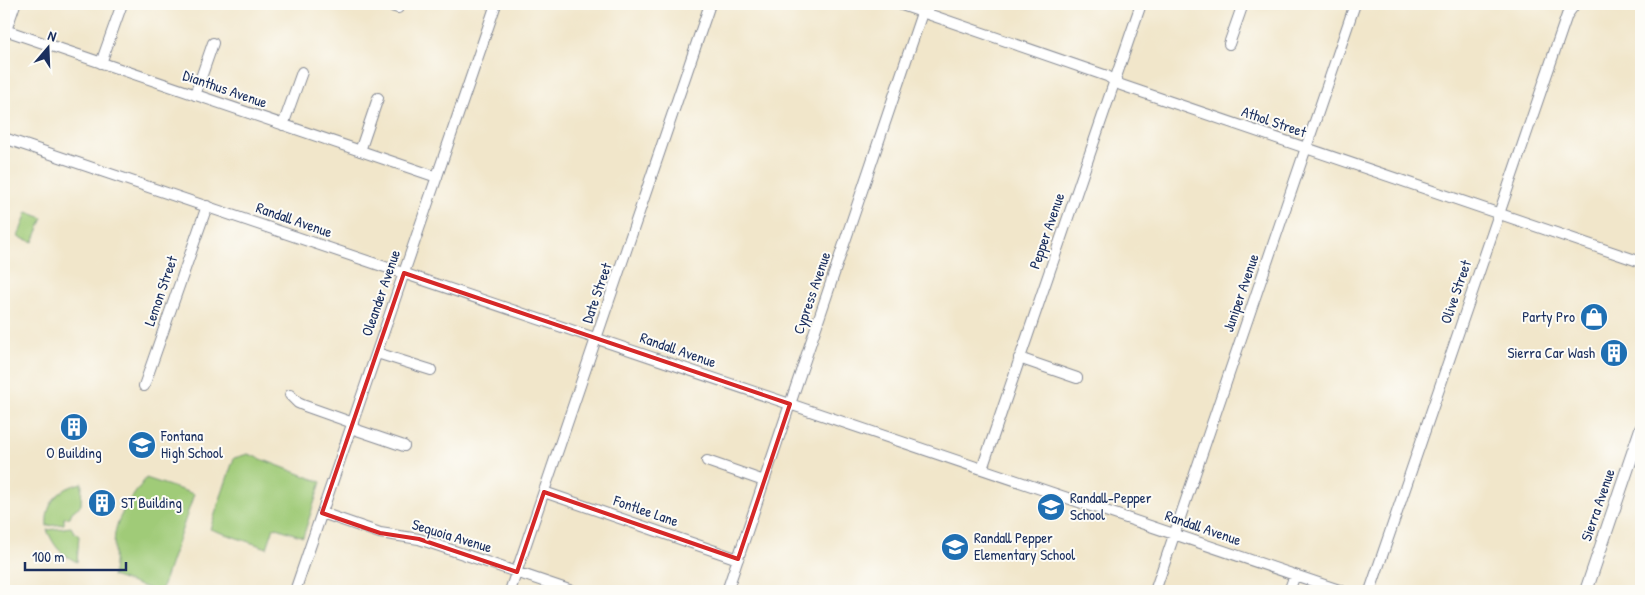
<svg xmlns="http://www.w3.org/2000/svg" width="1645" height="595" font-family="'Patrick Hand',sans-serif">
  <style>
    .green { fill: #a0cb78; stroke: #5e7d6b }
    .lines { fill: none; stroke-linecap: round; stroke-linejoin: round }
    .minor-casing { stroke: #868a94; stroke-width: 12 }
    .major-casing { stroke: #868a94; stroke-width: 14 }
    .minor { stroke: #fff; stroke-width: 10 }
    .major { stroke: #fff; stroke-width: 12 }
    .marked { fill: none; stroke: #d62828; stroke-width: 4; stroke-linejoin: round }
    .labels { text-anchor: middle; stroke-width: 4; stroke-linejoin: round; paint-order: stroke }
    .street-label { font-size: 15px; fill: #1b2f5e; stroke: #fdfcf7 }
    .poi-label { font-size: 15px; fill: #1b2f5e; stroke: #fdfcf7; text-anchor: start }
  </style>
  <rect width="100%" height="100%" fill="#fdfcf7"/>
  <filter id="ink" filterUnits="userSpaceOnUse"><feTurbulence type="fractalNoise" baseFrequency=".02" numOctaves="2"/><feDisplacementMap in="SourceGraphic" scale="10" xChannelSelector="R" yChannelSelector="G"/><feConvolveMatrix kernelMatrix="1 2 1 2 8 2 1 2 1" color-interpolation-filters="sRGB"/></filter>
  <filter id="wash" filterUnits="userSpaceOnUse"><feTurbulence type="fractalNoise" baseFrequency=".0096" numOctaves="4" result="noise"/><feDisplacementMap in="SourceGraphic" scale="20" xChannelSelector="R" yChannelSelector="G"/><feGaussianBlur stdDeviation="1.12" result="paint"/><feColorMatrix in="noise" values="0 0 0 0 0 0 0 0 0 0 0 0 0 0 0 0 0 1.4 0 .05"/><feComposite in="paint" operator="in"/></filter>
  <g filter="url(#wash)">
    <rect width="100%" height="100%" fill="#f1e6ca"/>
    <!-- green -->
    <path class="green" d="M27,212L43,218L33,242L18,237Z
      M248,454L321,482L303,537L274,527L267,548L210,529L234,458Z
      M146,478L194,494L161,591H156L112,576C116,562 113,547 115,533C118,513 135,494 146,478Z
      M82,483L81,505L72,512L70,517L64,518V524L47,526C45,502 60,488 82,483Z
      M71,527L74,532L79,536L77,562C59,553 55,547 47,530Z"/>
  </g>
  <g filter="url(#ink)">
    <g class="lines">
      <defs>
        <path id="minor" d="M385,4L398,8
          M899,4L1107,76L1121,85L1641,262
          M5,30L437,177
          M1229,44L1243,4
          M101,63L122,4
          M195,95L213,43
          M283,125L302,72
          M4,138L1342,591
          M360,151L378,98
          M377,353L431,370
          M1019,358L1077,378
          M144,386L207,206
          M290,395L298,403L305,406L353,423
          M351,428L404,446
          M707,461L764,481
          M982,469L1141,4
          M544,492L738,559
          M322,513L380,533L419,539L572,591
          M295,591L496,4
          M510,591L710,4
          M727,591L925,4
          M1155,591L1355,4
          M1289,591L1295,575
          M1370,591L1567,15L1575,4"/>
        <path id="major" d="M4,33L14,4
          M1586,591L1641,429"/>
      </defs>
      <!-- minor casing -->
      <use href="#minor" class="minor-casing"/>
      <!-- major casing -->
      <use href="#major" class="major-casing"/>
      <!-- minor -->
      <use href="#minor" class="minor"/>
      <!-- major -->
      <use href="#major" class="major"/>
    </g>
  </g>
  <!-- marked area -->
  <path class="marked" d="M404,273L790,404L738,559L544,492L517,572L419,539L380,533L322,513Z"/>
  <!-- icons -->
  <defs>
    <symbol id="shop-disc" viewBox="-11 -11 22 22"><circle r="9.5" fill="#1f6fb2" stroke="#fdfcf7"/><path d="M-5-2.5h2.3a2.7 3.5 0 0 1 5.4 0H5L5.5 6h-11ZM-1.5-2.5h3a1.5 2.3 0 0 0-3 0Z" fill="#fff"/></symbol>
    <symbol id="building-disc" viewBox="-11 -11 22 22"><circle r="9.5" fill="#1f6fb2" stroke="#fdfcf7"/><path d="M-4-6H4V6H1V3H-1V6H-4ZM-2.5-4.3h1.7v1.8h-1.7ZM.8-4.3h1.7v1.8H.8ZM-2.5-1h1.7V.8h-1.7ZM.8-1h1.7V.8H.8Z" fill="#fff"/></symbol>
    <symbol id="school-disc" viewBox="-11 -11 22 22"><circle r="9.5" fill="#1f6fb2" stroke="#fdfcf7"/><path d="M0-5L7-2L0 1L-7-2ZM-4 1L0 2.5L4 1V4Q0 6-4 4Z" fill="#fff"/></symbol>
  </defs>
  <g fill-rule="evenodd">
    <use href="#shop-disc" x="1578" y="301" width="32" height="32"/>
    <use href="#building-disc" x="1598" y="337" width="32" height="32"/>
    <use href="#building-disc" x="58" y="411" width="32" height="32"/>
    <use href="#school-disc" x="126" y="429" width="32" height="32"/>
    <use href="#building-disc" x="86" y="487" width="32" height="32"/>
    <use href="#school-disc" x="1035" y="491" width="32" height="32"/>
    <use href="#school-disc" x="939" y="531" width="32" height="32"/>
  </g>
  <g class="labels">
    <!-- street labels -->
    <g class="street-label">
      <text transform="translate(225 89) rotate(19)" y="5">Dianthus Avenue</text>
      <text transform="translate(1274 122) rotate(19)" y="5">Athol Street</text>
      <text transform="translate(294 220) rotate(19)" y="5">Randall Avenue</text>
      <text transform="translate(1047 231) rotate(-71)" y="5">Pepper Avenue</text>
      <text transform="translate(161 291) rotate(-71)" y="5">Lemon Street</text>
      <text transform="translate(1456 292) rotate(-71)" y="5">Olive Street</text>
      <text transform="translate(381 293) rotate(-71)" y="5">Oleander Avenue</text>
      <text transform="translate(597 293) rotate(-71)" y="5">Date Street</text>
      <text transform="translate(812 293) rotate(-71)" y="5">Cypress Avenue</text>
      <text transform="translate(1241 293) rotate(-71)" y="5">Juniper Avenue</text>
      <text transform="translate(678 350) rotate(19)" y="5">Randall Avenue</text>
      <text transform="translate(1598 505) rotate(-71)" y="5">Sierra Avenue</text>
      <text transform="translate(646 511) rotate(19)" y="5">Fontlee Lane</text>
      <text transform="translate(1203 528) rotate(19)" y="5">Randall Avenue</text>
      <text transform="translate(452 536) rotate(17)" y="5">Sequoia Avenue</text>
    </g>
    <!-- poi labels -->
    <g class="poi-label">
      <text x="1575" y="322" text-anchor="end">Party Pro</text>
      <text x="1595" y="358" text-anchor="end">Sierra Car Wash</text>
      <text x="161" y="441">Fontana<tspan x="161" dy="17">High School</tspan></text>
      <text x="74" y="458" text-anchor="middle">O Building</text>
      <text x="1070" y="503">Randall-Pepper<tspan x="1070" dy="17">School</tspan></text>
      <text x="121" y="508">ST Building</text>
      <text x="974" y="543">Randall Pepper<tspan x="974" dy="17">Elementary School</tspan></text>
    </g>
  </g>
  <!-- margin -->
  <rect width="1645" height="595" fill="none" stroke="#fdfcf7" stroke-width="20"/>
  <!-- north arrow -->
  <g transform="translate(48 48) rotate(19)" stroke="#fdfcf7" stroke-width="4" paint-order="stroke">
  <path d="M0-4L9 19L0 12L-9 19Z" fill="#1b2f5e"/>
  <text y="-8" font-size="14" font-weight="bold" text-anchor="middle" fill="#1b2f5e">N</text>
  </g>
  <!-- scale -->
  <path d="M25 562v8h101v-8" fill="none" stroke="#1b2f5e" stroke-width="2.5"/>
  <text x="32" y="562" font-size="15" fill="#1b2f5e" stroke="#fdfcf7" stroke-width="4" paint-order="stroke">100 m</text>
</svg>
